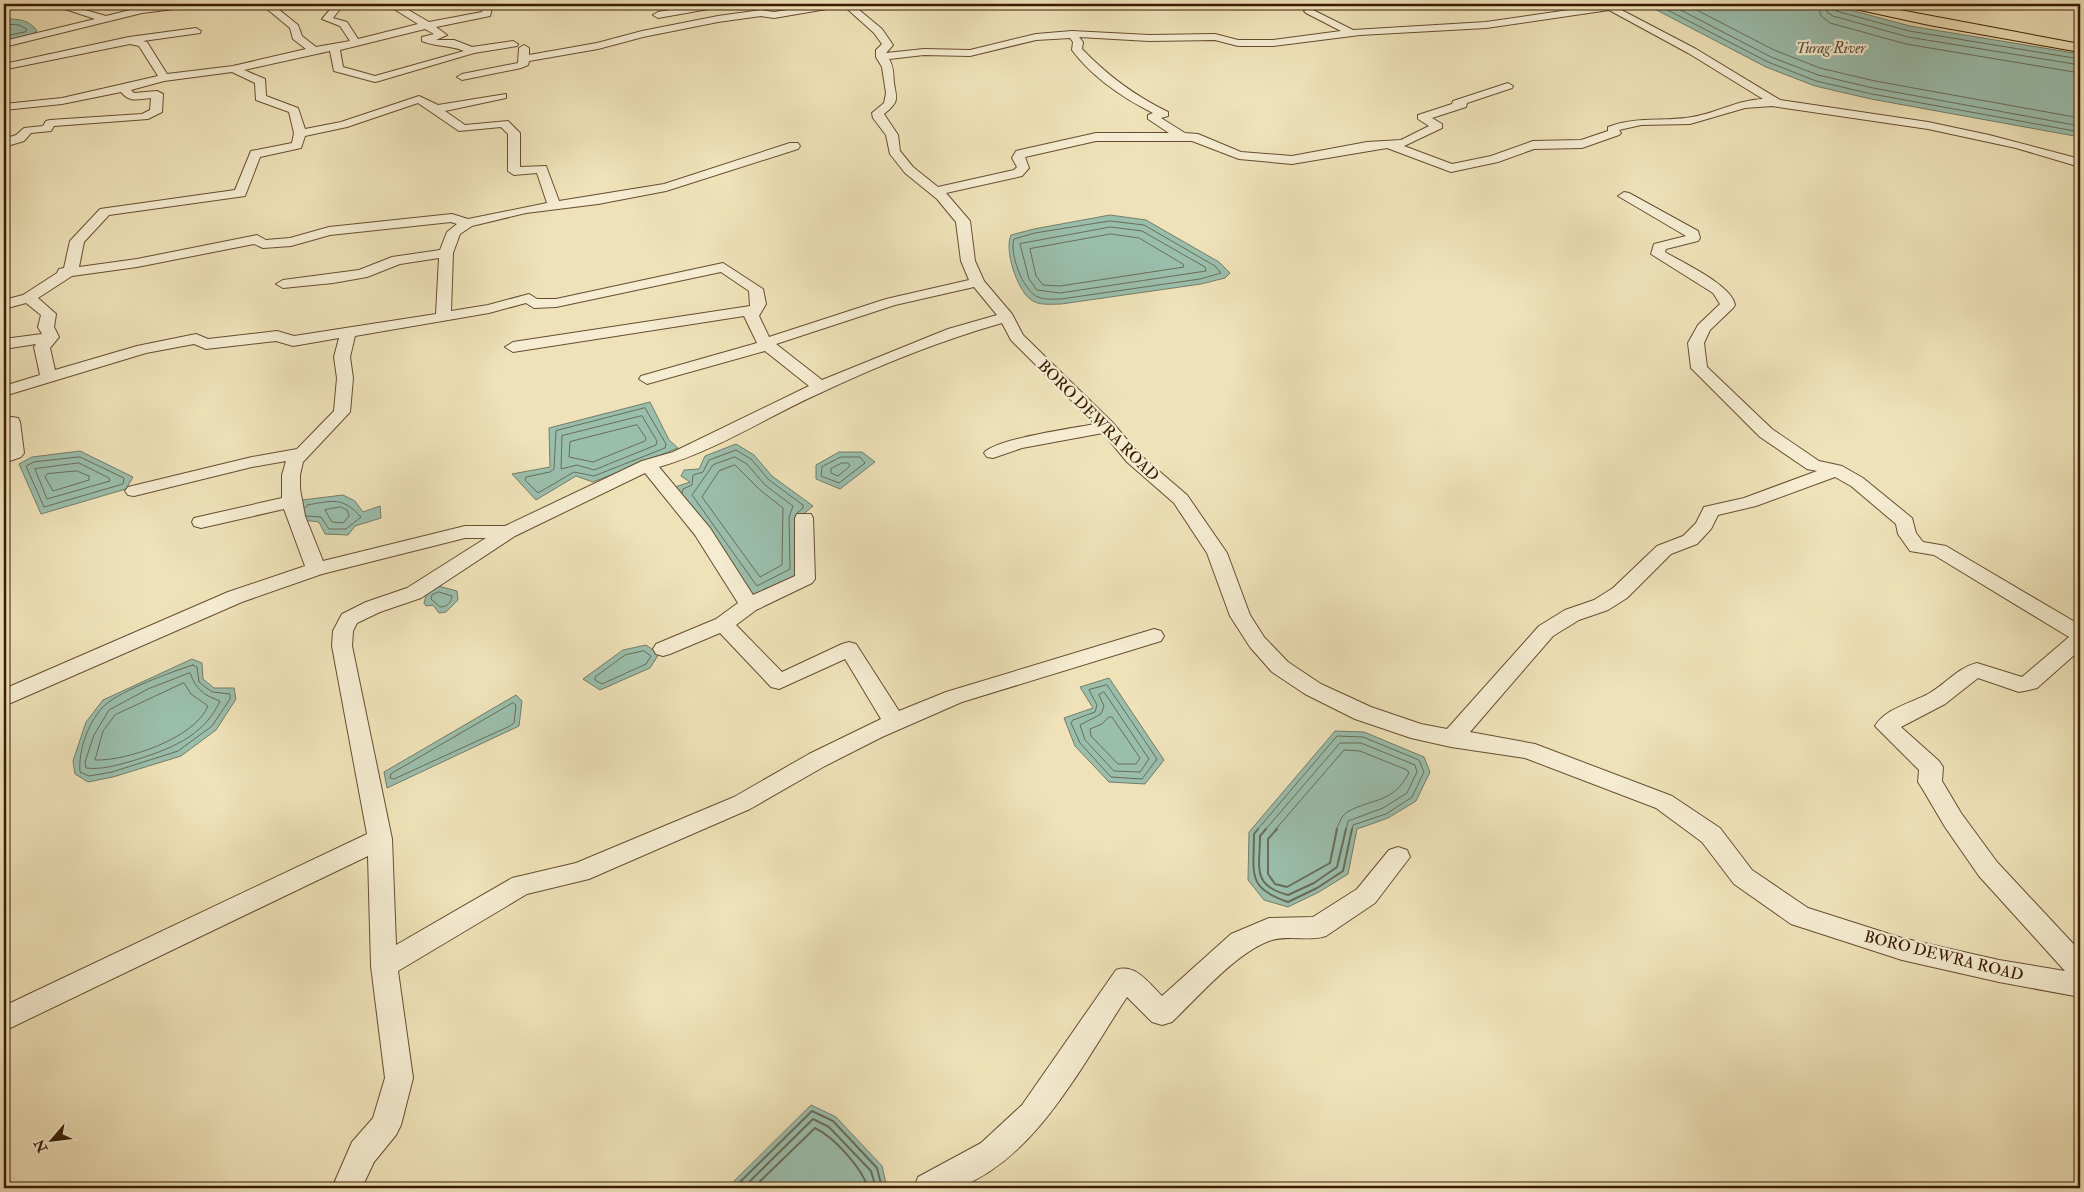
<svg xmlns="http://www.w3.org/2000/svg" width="2084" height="1192" font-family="'IM FELL Double Pica',serif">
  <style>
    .water { fill: #9abeac; stroke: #747d68 }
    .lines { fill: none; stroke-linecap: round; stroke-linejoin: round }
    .shore-far1 { stroke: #6a6c58; stroke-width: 1 }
    .shore { stroke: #6a6c58; stroke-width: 2 }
    .minor-casing { stroke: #674d30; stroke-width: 2 }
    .trunk-casing { stroke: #3a1b03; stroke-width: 2 }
    .minor { fill: #f5ecd1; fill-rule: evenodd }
    .trunk { fill: #efe2b8; fill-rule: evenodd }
    .labels { text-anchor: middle; stroke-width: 4.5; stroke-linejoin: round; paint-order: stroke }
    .far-water-label { font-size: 15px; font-style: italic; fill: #574c36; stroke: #f5ecd1 }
    .street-label { font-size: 16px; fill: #3a1b03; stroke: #f5ecd1 }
  </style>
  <rect width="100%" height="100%" fill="#efe2b8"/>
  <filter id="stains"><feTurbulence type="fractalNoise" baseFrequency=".004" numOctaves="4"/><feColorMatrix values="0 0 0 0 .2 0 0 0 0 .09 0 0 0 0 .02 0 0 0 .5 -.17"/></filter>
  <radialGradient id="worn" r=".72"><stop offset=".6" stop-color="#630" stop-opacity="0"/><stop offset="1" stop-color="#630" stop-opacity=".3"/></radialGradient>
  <!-- water -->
  <path class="water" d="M1645,4H1828L1910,26L2080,54V137L1871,99L1815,86L1766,67Z
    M4,19C17,19 29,19 37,31L27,37L4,42Z
    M1110,215L1146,220L1219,262L1230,273L1225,278L1201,284L1061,304C1051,304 1038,306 1030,299C1017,289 1004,250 1011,235L1034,229Z
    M650,402L669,440L678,448L593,482L576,476L536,500L512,474L550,467L549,428Z
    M736,444L754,455L772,476L813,506L800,517L801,577L753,602L672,488L690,482L681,476L684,470L699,469L705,456Z
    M80,451L133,477L126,489L41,514L19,464L32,457Z
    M839,452H862L875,462L840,489L816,479V465Z
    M343,495L355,501L363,512L380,506L381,518L355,526L348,535L325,534L319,522L303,520L302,500Z
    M438,586L457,591L458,600L446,612L439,613L433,605L426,606L424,603L427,592Z
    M646,645L659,654L650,668L600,690L583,679L623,650Z
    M192,659L202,663L203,679L214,688H234L236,699L216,730L181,756L113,777L88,782L75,774L73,761L86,722L103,700Z
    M1109,678L1164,760L1145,784L1109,782L1075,746L1064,718L1093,708L1080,687Z
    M516,695L522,701L519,726L387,788L384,772Z
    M1335,731L1364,732L1424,757L1430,772L1416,801L1388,818L1357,829L1348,874L1319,892L1288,907L1264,900L1248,880L1249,832Z
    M811,1105L836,1117L882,1166L887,1188H727Z"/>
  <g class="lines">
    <!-- shore-far1 -->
    <path class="shore-far1" d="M1656,4L1768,62L1816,81L1872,94L2080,132
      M1669,4L1771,57L1818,75L1873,88L2080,126
      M1685,4L1774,50L1820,68L1875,81L2080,118
      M1818,4L1821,16L1830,23L1906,44L2080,73
      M1825,4L1827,12L1833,16L1908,37L2080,65
      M1832,4L1836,11L1909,31L2080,59
      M4,24L19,25L27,29L25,32L4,36
      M1110,221L1144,225L1215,266L1221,273L1200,279L1061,299C1053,299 1045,300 1038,297C1023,291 1009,253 1014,239L1035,233Z
      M1111,227L1142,231L1205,267L1206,271L1060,293L1037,290L1029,279L1020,244Z
      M1111,234L1139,238L1183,264L1184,267L1060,286L1043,285L1036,276L1030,249Z
      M645,408L666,444L665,448L594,476L574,472L538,493L525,480L526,477L550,472L554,469L556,431Z
      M642,416L657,441L656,445L594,470L577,465L561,469L562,436Z
      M637,425L646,438L645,441L593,462L569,457L570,442Z
      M80,457L124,478L123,484L44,507L26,466L34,462Z
      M735,457L747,464L765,485L793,506L789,517L790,569L757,586L692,495L713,465Z
      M841,457H860L865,463L839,483L821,476L822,467Z
      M79,463L109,478L110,481L47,499L35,469Z
      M842,463H848L850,466L838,476L831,473V469Z
      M735,465L760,490L783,508L782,565L760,577L702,497L719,471Z
      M77,471L89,476V480L53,491L45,477L47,474Z
      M682,493L683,489L692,485L693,475L703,472L709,460L736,450L751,459L769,480L803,505V508L797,513
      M341,507L347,510L349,516L343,523L332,522L325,510Z
      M305,508L307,505C332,501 342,496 361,517L346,529H329L321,517L306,516
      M439,592L452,596C451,603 447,607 440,607L431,599L432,595Z
      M644,651L651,656L646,664L602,684L595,680V677L625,655Z
      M193,665L197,667L199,682L212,692L230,694V699L212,726L178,751L112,772L89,776L80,772C78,750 89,720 105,705C122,690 171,672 193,665Z
      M190,673C196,689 203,695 220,701C204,737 168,750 132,761C118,765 101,770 86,768L85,762L94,735L109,710L148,689Z
      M184,683L191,694L208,706C195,738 127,761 95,760L103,731L115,715Z
      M1107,685L1157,759L1142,779L1111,777L1080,743L1071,723L1073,720L1095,712L1097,705L1089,690Z
      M1104,692L1149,759L1140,772L1114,771L1085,740L1080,725L1101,714L1104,706L1099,695Z
      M513,703L516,705L514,723L510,726L394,779L390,778L391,774Z
      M1109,717H1112L1140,758L1136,764H1118L1091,736L1090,729L1102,724Z
      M1257,830L1337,736L1363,737L1419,760L1424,772L1412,797L1386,814L1353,825L1352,830
      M1265,830L1340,743H1361L1415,765L1417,772L1407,793L1383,808L1348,821L1346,830
      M1275,830L1344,750L1360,751L1407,770L1409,773C1392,804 1375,797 1347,812L1342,817L1336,830"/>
    <!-- shore -->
    <path class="shore" d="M1258,829L1254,834C1254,873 1246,888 1288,902L1317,888L1343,871L1352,829
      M1266,829L1260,836C1260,868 1251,885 1288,895L1314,883L1337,867L1346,829
      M1277,829L1268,839V874L1275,884L1287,887L1330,863L1337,829
      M734,1188L812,1111L833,1121L877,1168L882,1188
      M743,1188L813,1119L829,1127L871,1171L876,1188
      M753,1188L815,1128C834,1137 862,1168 868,1188"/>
    <defs>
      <path id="minor" d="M50,4H64L106,16L142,7L169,4H195L190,7L142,13L4,47V41L95,19Z
        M261,4H272L298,25L302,36L316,47L350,41L340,26L322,19L333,6L331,4H344L333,18L347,22L358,39L418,24L394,9L379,4L400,5L429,22L482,12L485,4H505L492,8L490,16L436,27L447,35L436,40H454L472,47L513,41L518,44L517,46L474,53L379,81L375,82L334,71L330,51L244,70L265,79L266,96L298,108L305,129L341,122L419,96L438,105L506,94V98L445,111L465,125L508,121L520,133V167L546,166L559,201L664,184L790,143H798L800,146L798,149L666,191L598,204L526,213L472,226L460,234L453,253L451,311L488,305L529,294L537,299H556L723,263L763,289L766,304L759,316L769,337L886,299L969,280L961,261L956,222L937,199L905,173L890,154L886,135L873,118L872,113L884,103L886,93L882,67L876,57V50L882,44L874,33L844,6L774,18L761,16L718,22L643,37L598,49L529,61L528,65L521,68L462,80L457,77L462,74L518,63L519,48L524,45L529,48V55L597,43L642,31L718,16L761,10L774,12L826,4H852L882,29L893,45L886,53L924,49L970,50L1036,34L1072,31L1149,35L1215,34L1238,40H1273L1341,31L1306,13L1304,11L1309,8L1353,30L1486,22L1610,4L1696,49L1780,100L1928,122L1989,135L2080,159V167L2016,148L1928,129L1772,106L1745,108L1690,124L1641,125L1619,130L1621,133L1619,135L1582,148L1534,149L1498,162L1451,172L1387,148L1292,164L1239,159L1192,141H1096L1025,157L1029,168L1022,176L946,193L970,221L975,261L984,281L1012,314L1023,335L1113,423L1139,454L1187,495L1227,553L1250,615L1264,637L1288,662L1321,684L1371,707L1421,724L1447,729L1539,626L1565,610L1594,600L1613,588L1657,546L1683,536L1696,523L1704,507L1744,498L1817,471L1807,469L1760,437L1691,368L1688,343L1698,325L1720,304L1713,293L1651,254L1654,244L1686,236L1618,196L1624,192L1629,193L1698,231L1700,238L1698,241L1666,249L1665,252C1683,263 1732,285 1735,305L1733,308L1710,330L1704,343L1707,367L1772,429L1819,461L1842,466L1863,478L1912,518L1916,533L1923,542L1946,546L2080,625V650L2037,688L2029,690L2019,692L1978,678L1945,704L1901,727L1939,761L1943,767L1942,781L1961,813L1997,862L2080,951V997L1999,982L1902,960L1791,924L1734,884L1702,842L1656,808L1525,758L1451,747L1411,738L1355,719L1305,694L1272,672L1250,647L1230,616L1207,553L1174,503L1127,462L1103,433L1022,448L993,458L987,457L984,453C994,439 1075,428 1095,424L1011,340L1002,323C939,341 877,366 818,394C765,418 715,451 659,467L710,528L753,595L795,576V518L797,514H811L813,518L815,579L812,583L756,610L736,625L782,672L842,644L849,642L856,644L899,711L946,692L1154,629L1161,631L1164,636L1161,641L962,702L882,737L825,766L750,809L589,879L527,894L398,971L413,1078L401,1125L396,1135L374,1162L365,1181V1188H335V1181L352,1142L373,1118L385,1078L371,966L368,856L4,1031V1006L367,834L332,646L333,631L342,614L366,602L407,588L486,538H465L322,574L242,602L4,706V689L228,592L305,566L284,509L201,528L194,526L192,522L194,518L282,498V475L286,461L252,467L134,496L128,495L125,491L128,487L252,457L297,449L334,411L337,378L334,357L339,338L293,346L276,341L206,349L194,344L146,353L4,396V386L40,375L34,347L36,344L4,349V339L42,334L38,327L41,315L26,303L4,309V300L23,295L57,273L59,269L64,268L70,241L100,209L235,190L251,151L292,143L294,133L289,112L256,100L255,83L232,72L164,81L131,90L134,93L157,91L163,94L162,112L148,119L54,126L51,131L31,133L24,141L4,147V139L16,135L24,128L43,126L46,121L50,120L142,114L150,110L151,98C138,99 130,103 121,92L62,104L4,110V104L62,98L158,76L139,46L130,44L7,69L4,68V64L129,37L196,28L201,31L200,33L143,41L147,42L167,74L233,66L306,49L293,39L290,28ZM1609,10L1688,53L1763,99C1737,100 1717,113 1692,117C1663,122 1636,116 1608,127V131L1581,140L1533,141L1491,156L1452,164L1404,146L1442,128V124L1432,118L1466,107L1467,103L1512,88L1513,86L1508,83L1453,101L1452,104L1418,115V119L1429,126L1401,140L1367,142L1292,156L1241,152L1198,134L1185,133L1161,118L1168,116V112C1135,96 1107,75 1082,49L1083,42L1079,37L1149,41L1215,40L1238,46H1273L1360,35L1486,28ZM425,29L434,34L422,37V41C436,47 450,45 464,51L375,76L343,67L340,50ZM1070,38L1073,42L1072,50C1092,77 1123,98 1153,113L1148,115V119L1169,133H1096L1020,150L1016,151L1012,158L1017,167L1014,170L938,187L913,167L900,151L898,135L884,114C899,102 897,100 894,83C893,74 894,67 889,59L924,55L970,56L1036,40ZM418,103L459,131L501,127L508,134V171L514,175L537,173L547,203L468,219L452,214L329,227L290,238L266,240L257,235L137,259L79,267L84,242L109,215L245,196L260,157L301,148L305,136L347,127ZM451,222L457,224L447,232L440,250L392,257L359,270L283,280L276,284L283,288L333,283L367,277L400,264L439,258L436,314L294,336L277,331L208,339L196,334L137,346L55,370L50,348L59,337L54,327L56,314L38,298L72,276L137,267L254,244L263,248L291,246L330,235ZM721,272L749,291L750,306L513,342L505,347L513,352L744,316L757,343L641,376L639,379L647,384L765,351L809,386L673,452L642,461L505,526H465L323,561L305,516L300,489V475L303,462L350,412L353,378L350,357L355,336L489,313L526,303L534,308L556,307ZM974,287L997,315L948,329L822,380L776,344L895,305ZM645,473L695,535L738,603L716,619L656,644L653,649L656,654L663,656L670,654L720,633L771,687L779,689L845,659L881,719L809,754L734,797L576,863L512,878L396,945L392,839L352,646L353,631L357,623L380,612L421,598L515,536ZM1835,477L1851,486L1896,524L1898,534L1910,551L1934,555L2069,637L2022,677L1977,663C1957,668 1946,684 1928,694C1911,703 1885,709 1875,726L1919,770L1918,782L1922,788L1945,827L1979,876L2065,971L1999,960L1902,938L1808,908L1752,870L1720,828L1672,796L1535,744L1470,732L1553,636L1579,620L1608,610L1627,598L1671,554L1697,544L1711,529L1718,515L1756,506Z
        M705,4H725L720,7L658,18L653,15L658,12Z
        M1894,4H1908L1881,14L1876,11Z
        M2071,4H2080V8L2073,6Z
        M12,417L18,418L20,422L24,453L21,457L4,463V452L6,451L4,419Z
        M1398,847L1407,850L1410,857L1375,903L1326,936C1308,942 1287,934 1269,941C1236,953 1198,997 1172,1022L1162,1025L1152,1022L1127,997C1083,1063 1037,1157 960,1187C948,1192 927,1188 914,1188L918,1177L981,1143L1022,1105L1116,970C1135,963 1149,983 1162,996L1231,934L1269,918L1313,917L1357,889L1389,850Z"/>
      <path id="trunk" d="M1845,4H1868L2080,44V52L1929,25L1846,7Z"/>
    </defs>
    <!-- minor casing -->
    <use href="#minor" class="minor-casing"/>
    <!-- trunk casing -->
    <use href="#trunk" class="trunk-casing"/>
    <!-- minor -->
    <use href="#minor" class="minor"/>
    <!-- trunk -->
    <use href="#trunk" class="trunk"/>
  </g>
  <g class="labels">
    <!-- far-water labels -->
    <g class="far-water-label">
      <text x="1831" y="53">Turag River</text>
    </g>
    <!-- street labels -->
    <g class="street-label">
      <text transform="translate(1099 420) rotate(45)" y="6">BORO DEWRA ROAD</text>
      <text transform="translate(1944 955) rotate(14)" y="6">BORO DEWRA ROAD</text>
    </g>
  </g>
  <!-- margin -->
  <rect width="2084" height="1192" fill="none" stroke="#efe2b8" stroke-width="20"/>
  <rect x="5" y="5" width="2074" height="1182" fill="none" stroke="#3a1b03" stroke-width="2.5"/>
  <rect x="10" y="10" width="2064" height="1172" fill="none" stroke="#3a1b03"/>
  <!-- north arrow -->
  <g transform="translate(52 1140) rotate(242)" stroke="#f5ecd1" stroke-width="4" paint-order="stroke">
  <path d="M0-4L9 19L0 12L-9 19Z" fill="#3a1b03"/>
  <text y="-8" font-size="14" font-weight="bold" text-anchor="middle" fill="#3a1b03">N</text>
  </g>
  <rect width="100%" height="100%" filter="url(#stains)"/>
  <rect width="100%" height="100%" fill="url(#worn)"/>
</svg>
